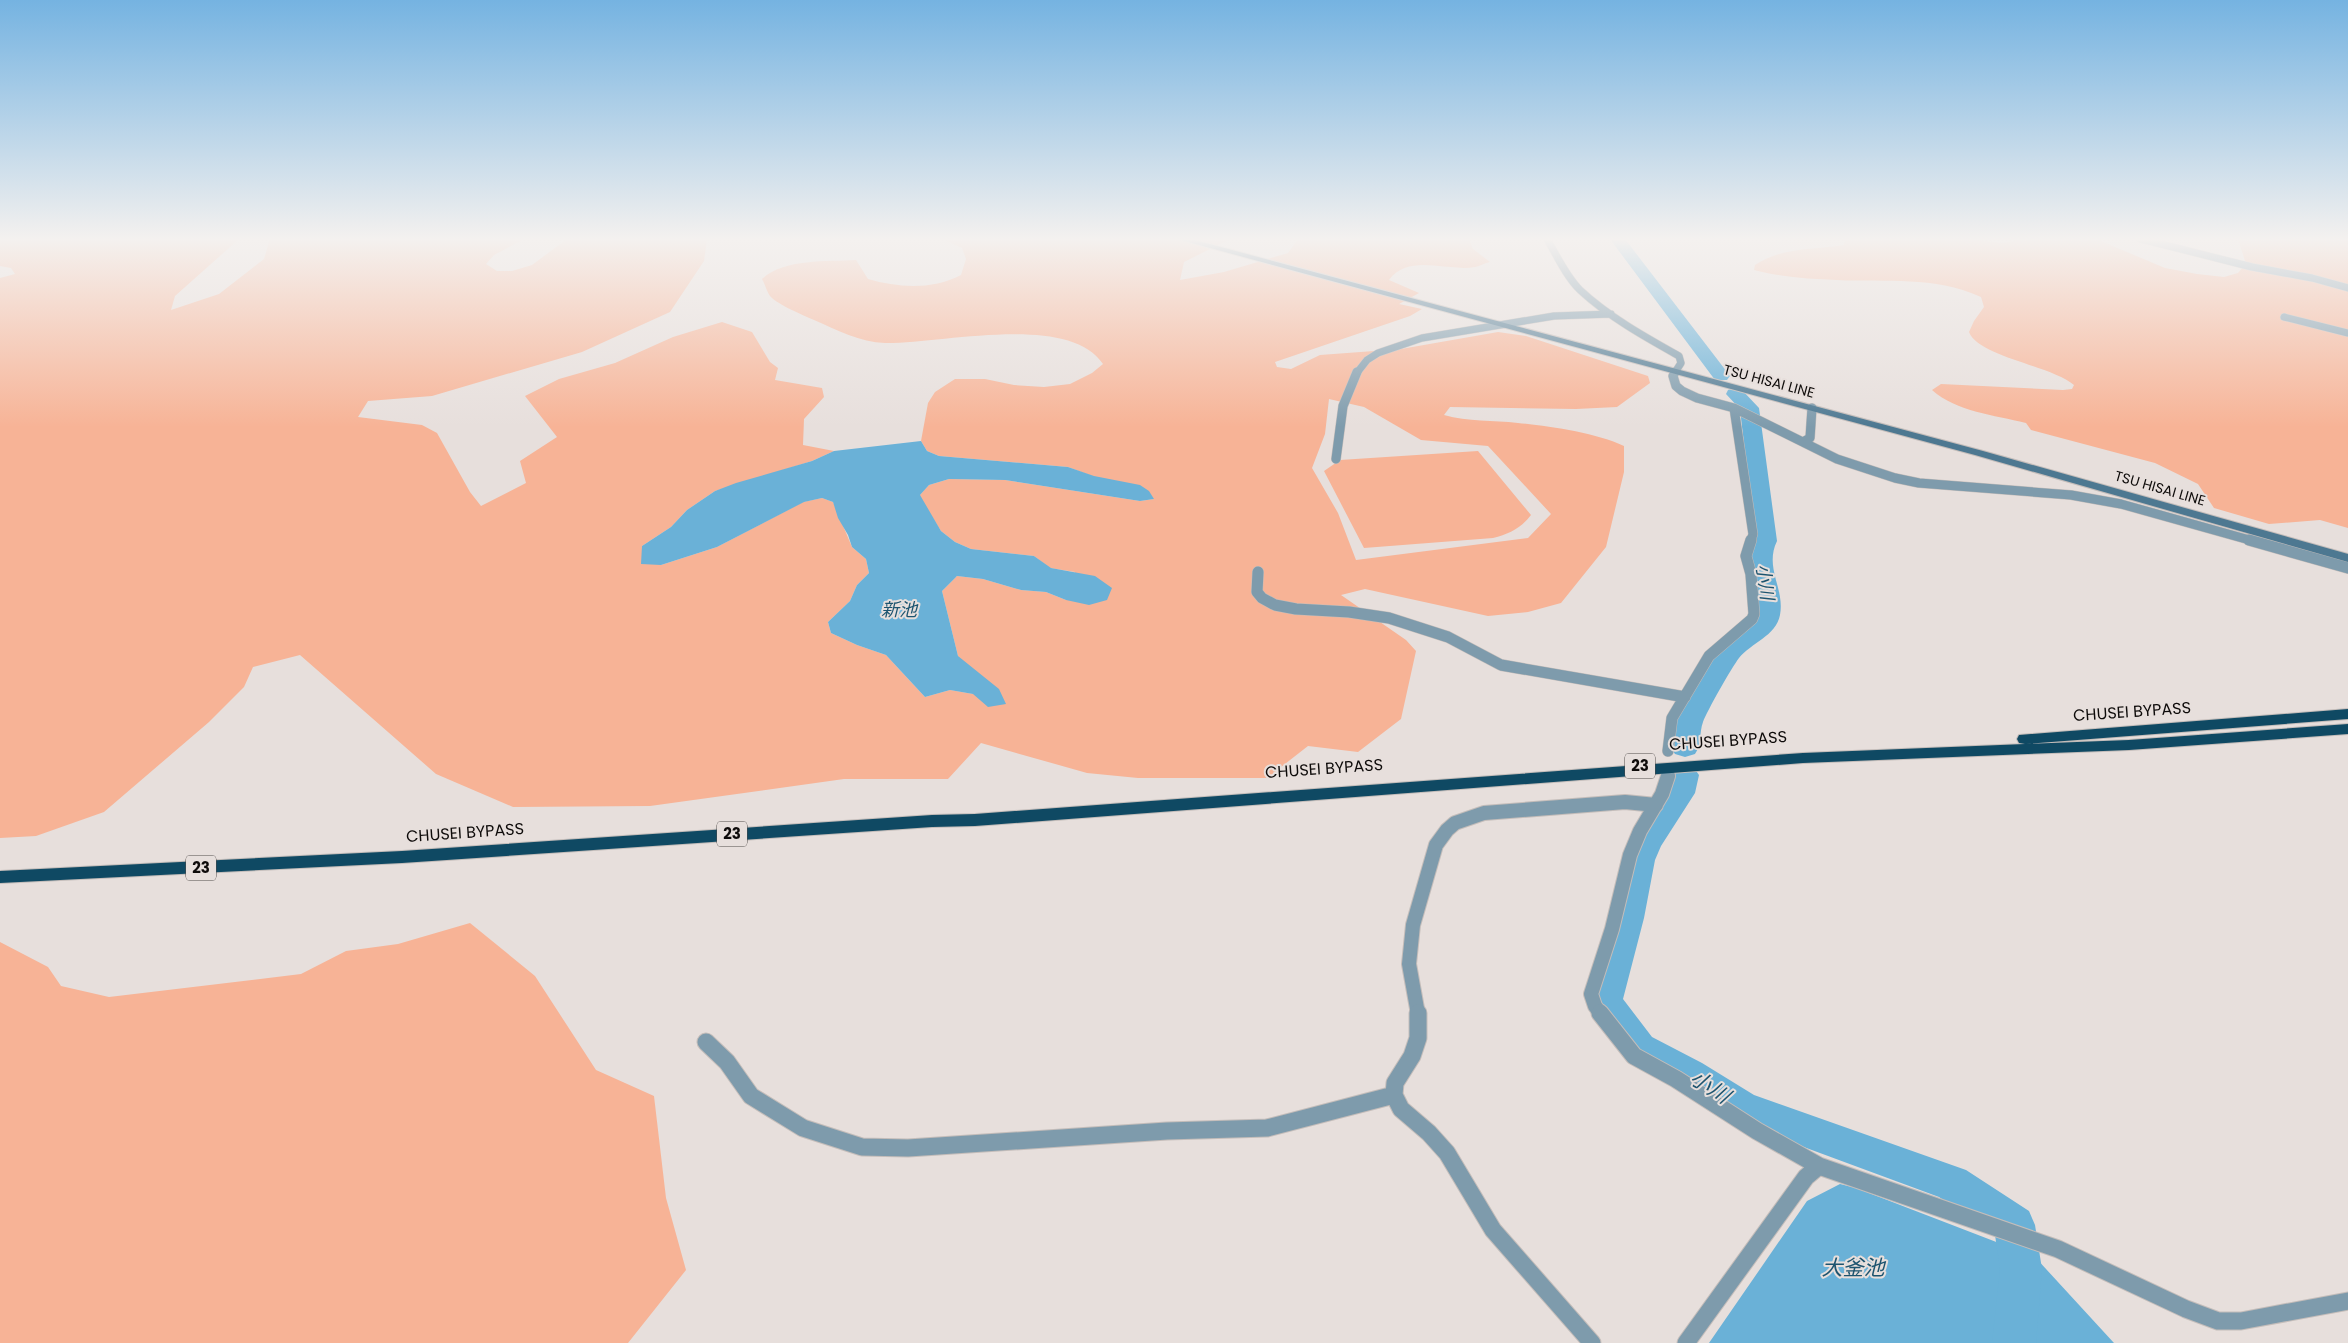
<svg xmlns="http://www.w3.org/2000/svg" width="2348" height="1343" font-family="Poppins,'Noto Sans JP',sans-serif">
  <style>
    .green { fill: #f7b396; fill-rule: evenodd }
    .water { fill: #6ab1d7 }
    .lines { fill: none; stroke-linecap: round; stroke-linejoin: round }
    .river { fill: #6ab1d7; fill-rule: evenodd }
    .street-far4-casing { stroke: #c4bdba; stroke-width: 8 }
    .street-far3-casing { stroke: #c4bdba; stroke-width: 10 }
    .street-far2-casing { stroke: #c4bdba; stroke-width: 12 }
    .street-far1-casing { stroke: #c4bdba; stroke-width: 16 }
    .street-casing { stroke: #c4bdba; stroke-width: 19 }
    .secondary-casing { stroke: #c4bdba; stroke-width: 2 }
    .highway-casing { stroke: #c4bdba; stroke-width: 2 }
    .street-far4 { stroke: #7e9bac; stroke-width: 7 }
    .street-far3 { stroke: #7e9bac; stroke-width: 9 }
    .street-far2 { stroke: #7e9bac; stroke-width: 11 }
    .street-far1 { stroke: #7e9bac; stroke-width: 14 }
    .street { stroke: #7e9bac; stroke-width: 17 }
    .secondary { fill: #4d7891; fill-rule: evenodd }
    .highway { fill: #0f4963; fill-rule: evenodd }
    .labels { text-anchor: middle; stroke-width: 4; stroke-linejoin: round; paint-order: stroke }
    .far-street-label { font-size: 14px; fill: #0e0b0a; stroke: #e7dfdc }
    .shield { fill: #e7dfdc; stroke: #4f4b49; stroke-width: 1 }
    .shield-label { font-size: 15px; font-weight: bold; fill: #0e0b0a }
    .street-label { font-size: 16px; fill: #0e0b0a; stroke: #e7dfdc }
    .water-label { font-size: 18px; font-style: italic; fill: #1d546f; stroke: #e7dfdc }
    .near-water-label { font-size: 21px; font-style: italic; fill: #1d546f; stroke: #e7dfdc }
  </style>
  <rect width="100%" height="100%" fill="#e7dfdc"/>
  <!-- green -->
  <path class="green" d="M0,239H239L175,296L171,310L219,294L264,259L270,239H524L494,255L486,264L497,271H512L532,265L567,239H707L704,261L670,312L582,352L432,396L368,401L358,417L422,425L437,433L470,492L481,506L526,483L520,461L557,437L525,396L559,379L615,363L673,337L722,322L752,332L770,362L778,368L775,380L822,388L824,397L804,419L803,445L834,451L812,461L715,491L687,510L671,527L642,546L661,565L717,547L803,502L822,498L833,502L852,547L866,559L869,573L857,585L850,601L828,622L831,633L857,645L886,655L925,697L950,690L973,694L958,656L942,591L957,576L983,579L1021,590L1046,592L1066,600L1075,572L1050,568L1034,556L971,549L955,542L941,531L919,496L929,485L949,479L1005,480L1140,501L1154,499L1068,467L939,456L927,451L921,441L928,403L935,392L955,379H985L1014,385L1044,387L1070,384L1092,373L1103,364C1069,312 939,344 885,343C860,342 837,330 814,320C803,315 778,305 770,296C767,292 765,284 762,279C785,258 827,262 856,260L868,279C899,288 932,290 961,275L966,259L962,248L943,239H1230L1184,262L1180,280L1224,272L1288,253L1298,239H1469L1473,249L1490,262C1485,263 1480,266 1475,267C1447,272 1409,253 1389,280L1419,293L1399,304L1422,309L1410,316L1275,362L1277,367L1291,369L1320,355L1401,349L1498,332L1526,336L1648,376L1650,383L1617,407L1576,409L1450,407L1444,415C1468,422 1493,420 1518,423C1549,426 1596,433 1624,446V472L1606,547L1561,603L1528,612L1488,616L1365,589L1341,595L1406,640L1416,651L1401,719L1358,752L1308,746L1267,778H1138L1087,773L981,743L948,779H844L650,806L513,807L436,774L300,655L253,667L244,687L209,722L104,812L36,836L0,838V278L15,274L11,268L0,266ZM1329,399L1364,407L1421,440L1488,446L1551,514L1528,538L1356,560L1338,513L1312,468L1325,434Z
    M1845,239H1963L2003,243L2025,239H2096L2165,268L2197,274L2224,277L2238,273L2246,264L2238,239H2348V528L2320,520L2269,524L2214,508L2198,484L2155,463L2031,430L2026,423C1994,415 1957,412 1932,390L1941,384L2063,390L2072,389L2074,385C2050,365 1979,357 1969,332L1974,321L1984,307L1981,297C1932,275 1889,283 1837,280C1810,279 1780,277 1754,270L1755,265C1782,247 1813,250 1844,245Z
    M1478,451L1531,515C1520,529 1509,534 1493,538L1364,548L1324,471L1340,460Z
    M470,923L535,976L596,1070L654,1096L666,1198L686,1270L628,1343H0V942L48,967L61,986L109,997L301,974L346,951L398,944Z"/>
  <!-- water -->
  <path class="water" d="M921,441L927,451L939,456L1068,467L1094,476L1140,485L1149,491L1154,499L1140,501L1005,480L949,479L929,485L920,495L941,531L955,542L971,549L1034,556L1051,568L1095,576L1112,588L1107,600L1089,605L1066,600L1046,592L1021,590L983,579L957,576L942,591L958,656L999,689L1006,704L988,707L973,694L950,690L925,697L886,655L857,645L831,633L828,622L850,601L857,585L869,573L866,559L852,547L848,535L838,518L833,502L822,498L804,502L717,547L661,565L641,564L642,546L671,527L687,510L715,491L736,483L812,461L834,451Z
    M1840,1184L1856,1188L2035,1257L2114,1343H1709L1807,1201Z"/>
  <g class="lines">
    <!-- river -->
    <path class="river" d="M1610,239H1625L1727,372L1730,376L1727,380H1715Z
      M1735,388L1742,390L1759,408L1777,541C1764,568 1785,588 1780,615C1776,636 1751,643 1739,658C1732,667 1707,711 1703,722C1699,733 1702,744 1695,754L1685,757L1675,754L1671,748L1675,722L1715,654L1719,649L1754,621C1764,593 1740,569 1755,541L1740,409L1726,394L1728,390Z
      M1684,766L1694,768L1699,775L1695,793L1661,846L1655,860L1644,918L1623,999L1652,1037L1702,1063L1754,1095L1966,1170L2029,1211L2035,1225L2042,1269L2036,1343H1992L2000,1269L1995,1235L1939,1197L1728,1119L1676,1085L1626,1059L1587,1001L1612,918L1623,860L1635,836L1665,792L1669,775L1674,768Z"/>
    <defs>
      <path id="street-far4" d="M1547,239C1557,256 1566,276 1580,290C1609,317 1645,337 1679,356L1681,363L1674,374
        M2141,239L2252,267L2312,278L2348,288
        M2284,317L2348,333
        M1356,374L1367,360L1378,353L1422,338L1554,316L1611,314"/>
      <path id="street-far3" d="M1675,372L1673,376L1676,386L1682,391L1697,398L1734,408L1837,459L1895,478L1919,483L2071,495L2121,504L2253,541
        M1734,408L1753,534L1751,541
        M1803,442L1810,438L1812,408
        M1336,459L1343,406L1357,372"/>
      <path id="street-far2" d="M2249,540L2348,568
        M1258,572L1257,592L1262,598L1275,605L1296,609L1349,612L1389,618L1448,637L1501,665L1685,697
        M1668,751L1672,718L1709,656L1752,619L1754,614L1751,574L1746,556L1751,540"/>
      <path id="street-far1" d="M1418,1014L1409,964L1413,925L1436,845L1447,830L1455,823L1484,813L1625,802L1656,805
        M1601,1014L1595,1006L1591,994L1612,929L1630,855L1640,831L1662,794L1668,776"/>
      <path id="street" d="M1418,1013V1038L1412,1056L1395,1083L1394,1095L1401,1109L1429,1133L1447,1153L1493,1230L1592,1343
        M1600,1013L1634,1056L1676,1079L1757,1131L1819,1166L2058,1249L2186,1309L2218,1321H2241L2348,1301
        M706,1042L727,1062L751,1096L803,1128L862,1147L908,1148L1167,1131L1267,1128L1394,1095
        M1686,1343L1806,1177L1819,1166"/>
      <path id="secondary" d="M1177,239H1191L1983,451L2348,554V562L1975,455Z"/>
      <path id="highway" d="M2348,709V719L2026,744L2129,740L2348,724V734L2129,750L1803,763L975,826L932,827L402,863L0,883V871L402,851L932,815L975,814L1803,753L2025,744L2019,743L2017,739L2019,735Z"/>
    </defs>
    <!-- street-far4 casing -->
    <use href="#street-far4" class="street-far4-casing"/>
    <!-- street-far3 casing -->
    <use href="#street-far3" class="street-far3-casing"/>
    <!-- street-far2 casing -->
    <use href="#street-far2" class="street-far2-casing"/>
    <!-- street-far1 casing -->
    <use href="#street-far1" class="street-far1-casing"/>
    <!-- street casing -->
    <use href="#street" class="street-casing"/>
    <!-- secondary casing -->
    <use href="#secondary" class="secondary-casing"/>
    <!-- highway casing -->
    <use href="#highway" class="highway-casing"/>
    <!-- street-far4 -->
    <use href="#street-far4" class="street-far4"/>
    <!-- street-far3 -->
    <use href="#street-far3" class="street-far3"/>
    <!-- street-far2 -->
    <use href="#street-far2" class="street-far2"/>
    <!-- street-far1 -->
    <use href="#street-far1" class="street-far1"/>
    <!-- street -->
    <use href="#street" class="street"/>
    <!-- secondary -->
    <use href="#secondary" class="secondary"/>
    <!-- highway -->
    <use href="#highway" class="highway"/>
  </g>
  <!-- sky -->
  <linearGradient id="sky" x2="0" y2="1"><stop stop-color="#75b3e1"/><stop offset="0.56" stop-color="#f4f1ef"/><stop offset="1" stop-color="#f4f1ef" stop-opacity="0"/></linearGradient>
  <rect width="2348" height="427" fill="url(#sky)"/>
  <g class="labels">
    <!-- far-street labels -->
    <g class="far-street-label">
      <text transform="translate(1769 381) rotate(15)" y="5">TSU HISAI LINE</text>
      <text transform="translate(2160 488) rotate(16)" y="5">TSU HISAI LINE</text>
    </g>
    <!-- shield labels -->
    <g class="shield">
      <rect x="1625" y="753.5" width="30" height="25" rx="4"/>
      <rect x="717" y="821.5" width="30" height="25" rx="4"/>
      <rect x="186" y="855.5" width="30" height="25" rx="4"/>
    </g>
    <g class="shield-label">
      <text x="1640" y="771">23</text>
      <text x="732" y="839">23</text>
      <text x="201" y="873">23</text>
    </g>
    <!-- street labels -->
    <g class="street-label">
      <text transform="translate(2132 711) rotate(-4)" y="6">CHUSEI BYPASS</text>
      <text transform="translate(1728 740) rotate(-4)" y="6">CHUSEI BYPASS</text>
      <text transform="translate(1324 768) rotate(-4)" y="6">CHUSEI BYPASS</text>
      <text transform="translate(465 832) rotate(-4)" y="6">CHUSEI BYPASS</text>
    </g>
    <!-- water labels -->
    <g class="water-label">
      <text transform="translate(1765 582) rotate(82)" y="6">小川</text>
      <text x="899" y="616">新池</text>
    </g>
    <!-- near-water labels -->
    <g class="near-water-label">
      <text transform="translate(1710 1087) rotate(33)" y="7">小川</text>
      <text x="1853" y="1275">大釜池</text>
    </g>
  </g>
</svg>
